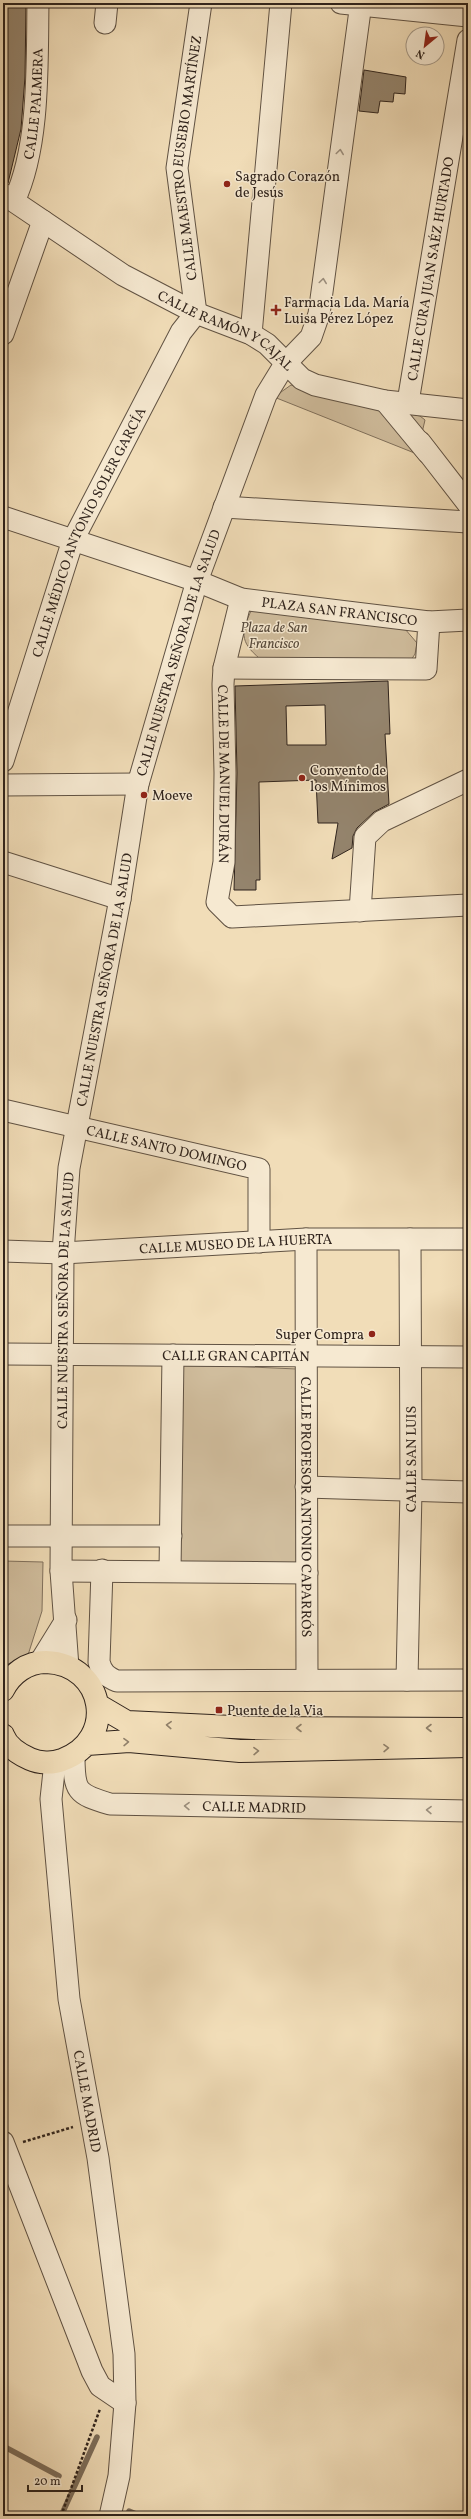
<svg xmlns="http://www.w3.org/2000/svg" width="471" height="2519" font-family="Vollkorn,serif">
<rect width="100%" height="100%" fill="#f1ddb8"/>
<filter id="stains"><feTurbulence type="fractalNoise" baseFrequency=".005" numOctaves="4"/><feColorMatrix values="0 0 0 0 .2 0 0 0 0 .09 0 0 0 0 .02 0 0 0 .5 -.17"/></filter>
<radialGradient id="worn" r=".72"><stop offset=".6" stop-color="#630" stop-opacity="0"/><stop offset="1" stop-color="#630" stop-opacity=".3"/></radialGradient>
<!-- green -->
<path fill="#d0bd9d" stroke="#80705c" d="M291 385 420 416 425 420 417 454 274 397Z
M252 609 405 629 417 643 415 654 409 663 264 662C241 644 239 635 252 609Z
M182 1364 297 1369 299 1569 180 1566Z
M3 1561 43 1562 42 1611 28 1655 8 1664 3 1662Z"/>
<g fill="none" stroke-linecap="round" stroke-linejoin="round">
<!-- stream -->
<path stroke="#7c6d5a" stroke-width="5.5" d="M3 2446 59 2476
M129 2511 141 2516
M61 2516 97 2437"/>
</g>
<!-- building -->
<path fill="#94846d" stroke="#2f231c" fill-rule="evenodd" d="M3 3H26L25 77 21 129 8 183 3 182Z
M364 70 406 77 405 94 394 93 393 102 380 101 378 113 359 111Z
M388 681 390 734H385L389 804 374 812 357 828 353 836 352 848 332 859 338 823H318L316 780 259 782 260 880H256V890H234L237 773 235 686ZM325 705 326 745H287L286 706Z"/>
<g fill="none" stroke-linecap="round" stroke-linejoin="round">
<defs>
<g id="street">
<path d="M341 3 468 16"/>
<path d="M105 23 107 3"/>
<path id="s1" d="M3 194 123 275 196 313 251 334 267 344 302 379 315 385 385 401 468 410"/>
<path id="s2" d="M14 201C40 147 37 62 38 3"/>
<path d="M3 334 43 221"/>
<path d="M251 334 281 3"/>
<path d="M385 401 428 453"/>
<path id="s3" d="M408 402 468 40"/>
<path d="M420 442 468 504"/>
<path d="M224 507 468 522"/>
<path id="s4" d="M3 517 197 581 241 599 429 622 426 669 224 668"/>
<path id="s5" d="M241 599 224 668 223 684 225 773 224 862 217 902 232 917 468 905"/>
<path d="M429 622 468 620"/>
<path id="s6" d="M3 761 73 540 181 332 196 313 177 168 201 3"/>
<path d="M3 785 138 784"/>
<path d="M3 862 120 899"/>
<path d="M360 911 365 837 382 821 468 780"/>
<path id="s7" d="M3 1110 259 1169V1242"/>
<path id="s8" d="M306 1239 307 1680"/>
<path id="s9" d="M3 1251 63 1253 306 1239H468"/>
<path id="s10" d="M3 1354 468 1357"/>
<path d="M306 1487 468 1492"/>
<path d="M3 1536H171"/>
<path d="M102 1570 99 1662C102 1673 107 1677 117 1681L468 1680"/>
<path d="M61 1571 307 1573"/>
<path d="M170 1571 173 1355"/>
<path d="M40 1662 66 1620"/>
<path id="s11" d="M68 1667 61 1571 63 1253 69 1168 120 899 138 784 197 581 266 395 285 364 311 337 319 314 361 3"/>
<path id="s12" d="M407 1680 411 1491 410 1239"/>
<path id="s13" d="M74 1756C74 1791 76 1794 110 1804L468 1811"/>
<path id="s14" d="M55 1762 51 1799 69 1999 98 2158 124 2354 125 2403 119 2476 110 2516"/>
<path d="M3 2142 92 2371 100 2386 125 2403"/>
</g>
<path id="primary" d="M3 1690C11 1674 27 1662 46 1662 105 1664 118 1740 62 1760 52 1764 39 1763 30 1759 19 1754 7 1746 3 1735
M98 1705 127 1722 253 1728 468 1729
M87 1744 129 1741 240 1751 468 1746"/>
</defs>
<!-- street casing -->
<use href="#street" stroke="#605243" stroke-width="23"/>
<!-- primary casing -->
<use href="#primary" stroke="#2f231c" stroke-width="24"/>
<!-- path -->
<path stroke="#2f231c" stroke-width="2.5" stroke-dasharray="3 2" stroke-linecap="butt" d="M23 2142 73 2127
M61 2516 100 2409"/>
<!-- street -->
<use href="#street" stroke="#f6e9d1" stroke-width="21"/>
<!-- primary -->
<use href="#primary" stroke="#f1ddb8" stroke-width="22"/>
</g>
<!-- one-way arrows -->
<defs><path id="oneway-chevron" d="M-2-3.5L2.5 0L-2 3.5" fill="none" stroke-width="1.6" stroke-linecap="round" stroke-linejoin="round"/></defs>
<g stroke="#9c9080">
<use href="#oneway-chevron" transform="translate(340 152) rotate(-82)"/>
<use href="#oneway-chevron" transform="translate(323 281) rotate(-82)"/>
<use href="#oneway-chevron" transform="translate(187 1806) rotate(-179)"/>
<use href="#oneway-chevron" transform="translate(429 1810) rotate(-179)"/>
</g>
<g stroke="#90806a">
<use href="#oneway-chevron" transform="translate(169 1725) rotate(-177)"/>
<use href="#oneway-chevron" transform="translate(299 1728) rotate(-180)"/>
<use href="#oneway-chevron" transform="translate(429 1728) rotate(-180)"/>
<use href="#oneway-chevron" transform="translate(126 1742) rotate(-1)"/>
<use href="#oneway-chevron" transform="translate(386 1748) rotate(-1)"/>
<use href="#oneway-chevron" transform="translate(256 1751) rotate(-1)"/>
</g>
<!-- markers -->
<g fill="#8f2418" stroke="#f6e9d1" stroke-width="1.5">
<circle cx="227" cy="184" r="4"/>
<path d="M274 304h4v4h4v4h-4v4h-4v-4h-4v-4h4z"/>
<circle cx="302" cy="778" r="4"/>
<circle cx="144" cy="795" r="4"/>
<circle cx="372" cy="1334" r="4"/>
<rect x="215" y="1706" width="8" height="8" rx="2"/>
</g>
<g text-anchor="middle" stroke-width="3" stroke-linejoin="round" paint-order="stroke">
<!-- street labels -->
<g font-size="14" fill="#2f231c" stroke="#f6e9d1">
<text dy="5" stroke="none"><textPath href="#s2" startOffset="100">CALLE PALMERA</textPath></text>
<text dy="5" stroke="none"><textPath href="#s6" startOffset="647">CALLE MAESTRO EUSEBIO MARTÍNEZ</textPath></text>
<text dy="5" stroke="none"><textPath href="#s3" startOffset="135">CALLE CURA JUAN SAÉZ HURTADO</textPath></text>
<text dy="5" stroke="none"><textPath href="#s1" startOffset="262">CALLE RAMÓN Y CAJAL</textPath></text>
<text dy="5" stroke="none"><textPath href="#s6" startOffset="245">CALLE MÉDICO ANTONIO SOLER GARCÍA</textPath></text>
<text dy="5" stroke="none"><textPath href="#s4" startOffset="351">PLAZA SAN FRANCISCO</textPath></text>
<text dy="5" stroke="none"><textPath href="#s11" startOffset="1027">CALLE NUESTRA SEÑORA DE LA SALUD</textPath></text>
<text dy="5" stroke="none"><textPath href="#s5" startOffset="177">CALLE DE MANUEL DURÁN</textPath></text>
<text dy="5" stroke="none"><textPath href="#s11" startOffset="691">CALLE NUESTRA SEÑORA DE LA SALUD</textPath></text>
<text dy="5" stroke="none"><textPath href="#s7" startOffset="168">CALLE SANTO DOMINGO</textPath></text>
<text dy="5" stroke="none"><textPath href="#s9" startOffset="233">CALLE MUSEO DE LA HUERTA</textPath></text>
<text dy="5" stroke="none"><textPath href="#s11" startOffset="367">CALLE NUESTRA SEÑORA DE LA SALUD</textPath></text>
<text dy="5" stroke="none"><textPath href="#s10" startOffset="233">CALLE GRAN CAPITÁN</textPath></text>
<text dy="5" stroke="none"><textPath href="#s12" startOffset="221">CALLE SAN LUIS</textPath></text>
<text dy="5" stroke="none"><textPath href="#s8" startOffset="268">CALLE PROFESOR ANTONIO CAPARRÓS</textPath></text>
<text dy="5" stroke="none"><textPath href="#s13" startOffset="213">CALLE MADRID</textPath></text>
<text dy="5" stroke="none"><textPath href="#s14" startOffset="342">CALLE MADRID</textPath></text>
</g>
<!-- poi labels -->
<g font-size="14" fill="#2f231c" stroke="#f6e9d1" text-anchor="start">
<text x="235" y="181">Sagrado Corazón<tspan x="235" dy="16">de Jesús</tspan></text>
<text x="284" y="307">Farmacia Lda. María<tspan x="284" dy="16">Luisa Pérez López</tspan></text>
<text x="310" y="775">Convento de<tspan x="310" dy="16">los Mínimos</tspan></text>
<text x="152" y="800">Moeve</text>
<text x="364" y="1339" text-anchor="end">Super Compra</text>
<text x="227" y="1715">Puente de la Via</text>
</g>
<!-- park labels -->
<g font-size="14" font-style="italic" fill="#574a3c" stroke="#f6e9d1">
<text x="274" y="632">Plaza de San<tspan x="274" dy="16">Francisco</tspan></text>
</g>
</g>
<!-- margin -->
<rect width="471" height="2519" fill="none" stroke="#f1ddb8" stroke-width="16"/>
<rect x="4" y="4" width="463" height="2511" fill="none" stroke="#2f231c" stroke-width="2"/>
<rect x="8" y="8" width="455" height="2503" fill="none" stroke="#2f231c"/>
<!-- north arrow -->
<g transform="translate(425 46) rotate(209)"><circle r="19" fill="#f6e9d1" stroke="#a69a89"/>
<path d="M0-3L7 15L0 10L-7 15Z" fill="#8f2418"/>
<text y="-6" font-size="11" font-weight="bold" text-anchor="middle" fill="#2f231c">N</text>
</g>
<!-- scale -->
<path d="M28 2485v6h54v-6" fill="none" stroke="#2f231c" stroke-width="2"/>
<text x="34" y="2485" font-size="12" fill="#2f231c" stroke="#f6e9d1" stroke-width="3" paint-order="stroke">20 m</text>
<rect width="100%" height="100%" filter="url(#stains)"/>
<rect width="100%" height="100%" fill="url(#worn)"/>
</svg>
